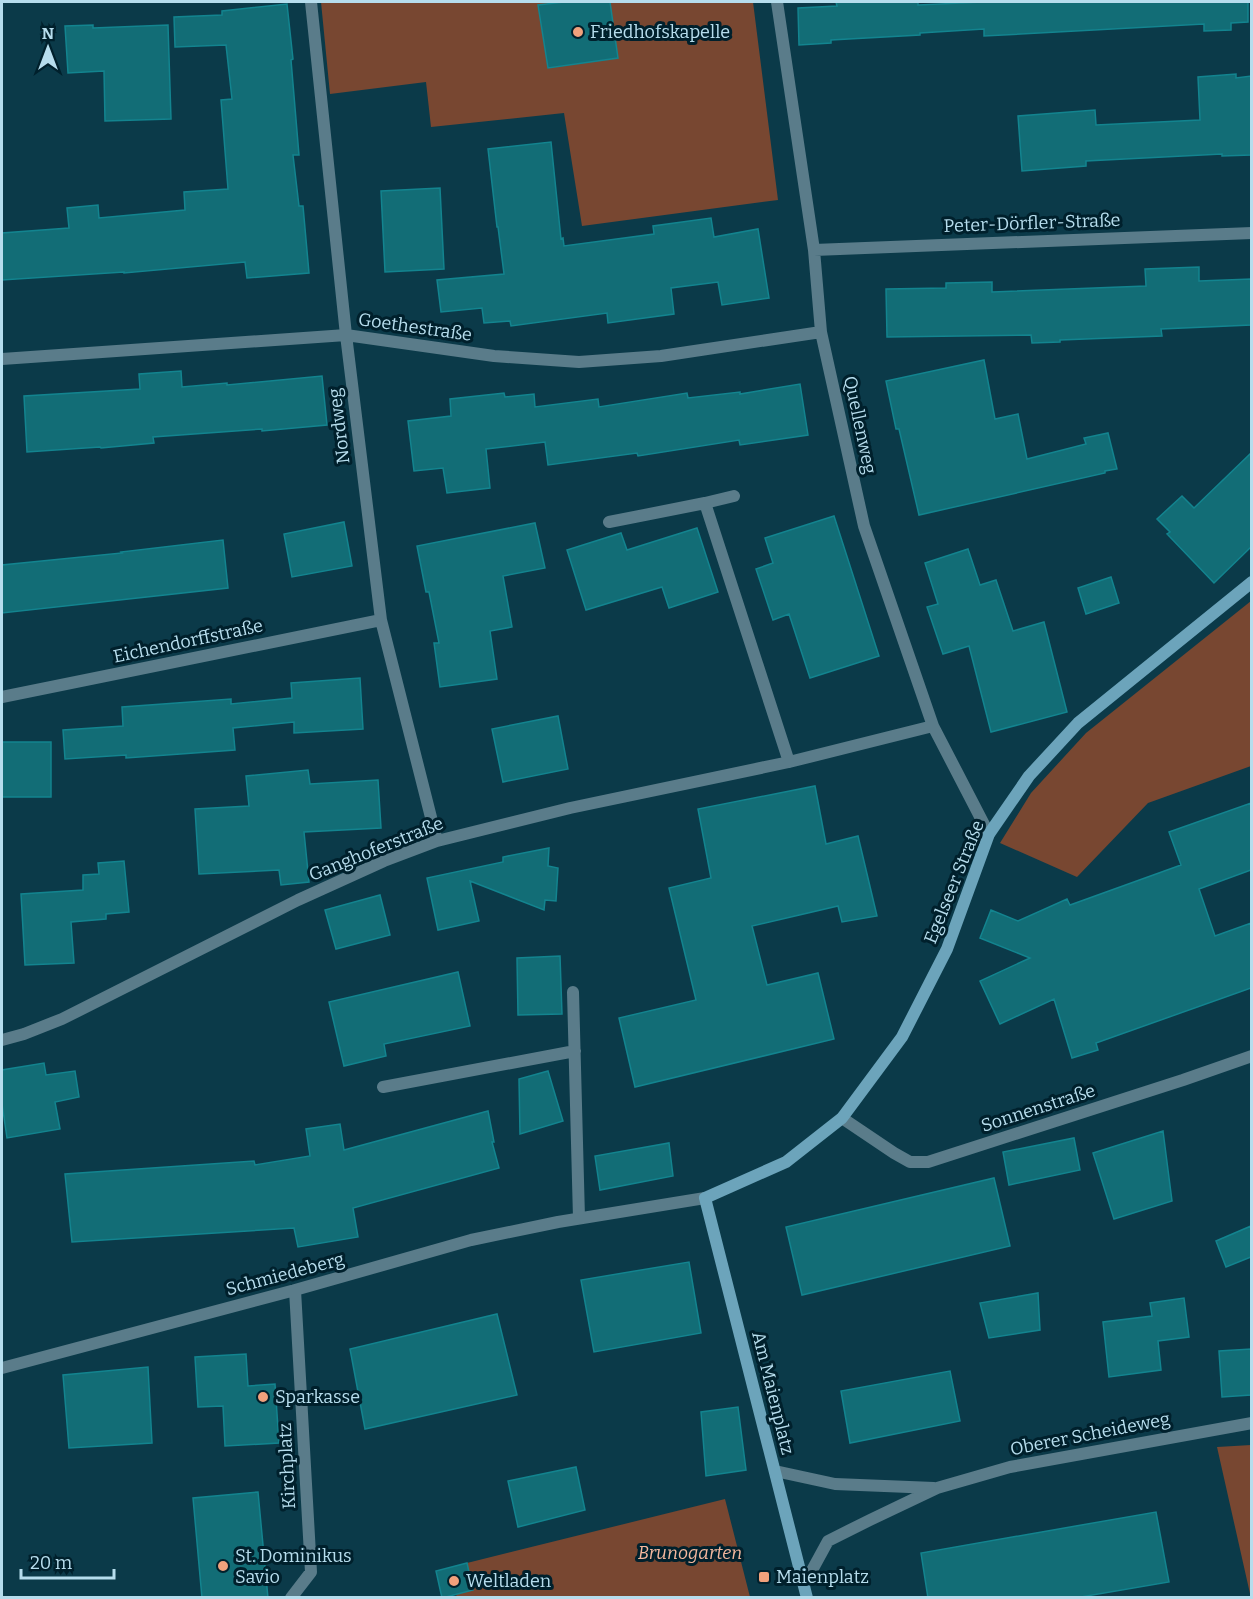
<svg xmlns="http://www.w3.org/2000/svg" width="1253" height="1599" font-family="Bitter,serif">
<rect width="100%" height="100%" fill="#0b3a49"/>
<!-- green -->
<path fill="#784731" d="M321 2H753L778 200 582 226 564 113 431 127 426 82 330 94Z
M1251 601V766L1148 803 1077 877 1000 843 1031 793 1086 733Z
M1251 1445 1252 1597 1251 1598 1217 1447Z
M725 1499 750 1597 457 1598 456 1594 467 1563Z"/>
<!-- building -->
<path fill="#126d76" stroke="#13848f" stroke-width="1.5" d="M564 2H610L618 58 548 68 538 5Z
M836 2H918V5L983 2H1248V22L1231 23V30L1204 31V24L984 36V29L920 33V35L831 40V43L799 45 798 8 837 6Z
M287 4 293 59 291 60 299 155H293L299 206H303L309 273 247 278 245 262 124 273V272L2 280V233L69 228 67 208 98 205 99 218 185 210 184 192 228 189 221 100 232 99 226 45 175 47 174 17 222 15V11Z
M93 25V28L168 25 171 119 105 121 104 71 68 73 65 26Z
M1236 74V78L1251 76V155L1222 156V154L1086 161V166L1022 171 1018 116 1095 110 1096 125 1200 120 1198 77Z
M551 142 561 239 563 238 564 246 654 234 653 226 711 218 714 237 758 229 769 298 722 305 718 282 671 288 674 314 608 323 607 313 511 326 510 321 484 323 482 308 441 312 437 280 504 274 498 227H497L488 149Z
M440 188 444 269 385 272 381 191Z
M1199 267V281L1251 279V325L1161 329 1162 336 1060 340V342L1032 343 1031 335 887 337 886 289 946 288V283L992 282V292L1146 286 1145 269Z
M984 360 995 419 1018 414 1027 459 1086 444 1084 438 1108 433 1117 469 1105 471V473L919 515 899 429H896L886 381Z
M181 371 182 387 227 383V385L322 376 327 425 262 431V429L153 437 154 443 101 448 100 447 27 452 24 396 140 389 139 374Z
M800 384 808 435 740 445 739 440 638 456 637 453 548 465 545 442 486 449 490 488 447 493 443 468 414 471 408 421 451 416 450 399 504 393 505 397 534 394 535 407 598 399 599 407 687 393 688 398 740 392V394Z
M1251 453V547L1214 583 1167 534 1170 532 1157 519 1182 496 1194 508Z
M834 516 879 656 810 678 789 614 773 620 756 569 773 563 765 538Z
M344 522 352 566 292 577 284 534Z
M535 523 545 568 503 576 512 627 490 631 497 679 440 687 434 643H439L429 592H426L417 546Z
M697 528 718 592 669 608 662 587 586 610 567 550 621 533 627 550Z
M223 540 228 588 2 613V565L122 553 121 552Z
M968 549 980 585 996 580 1013 631 1044 622 1067 712 991 732 969 646 943 654 927 607 938 604 925 563Z
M1111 577 1119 603 1086 614 1078 588Z
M360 678 363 729 294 733V722L233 728 235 750 126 758V755L65 759 63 730 123 726 122 707 231 699V704L292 698 291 683Z
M558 716 568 769 503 782 492 729Z
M2 742H51V797H2Z
M308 770 310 784 378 780 381 828 304 832 309 882 281 885 279 870 199 874 195 809 249 806 246 776Z
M815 786 826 844 858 836 877 916 842 922 838 906 752 926 767 985 818 973 834 1039 635 1087 619 1018 696 1000 669 888 711 878 698 809Z
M1251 803V870L1199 889 1215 936 1251 923V988L1096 1043 1098 1050 1072 1058 1054 999 1000 1024 980 981 1030 958 980 938 991 910 1018 921 1067 899 1070 905 1181 865 1169 832Z
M549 848 548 866 558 868 556 901 545 900 544 910 470 881 479 921 438 930 427 878 503 862V857Z
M124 861 129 912 106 914V919L71 922 74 963 25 965 21 894 83 890V875L99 874 98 863Z
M380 895 390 935 336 949 325 910Z
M560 956 562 1014 518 1015 517 958Z
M458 972 470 1026 384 1044 386 1056 344 1066 329 1002Z
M44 1063 46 1075 75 1071 79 1097 55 1102 60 1129 7 1138 2 1104V1070Z
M548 1071 563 1121 520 1134 519 1079Z
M488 1111 494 1142H492L499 1168 353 1208 358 1237 298 1247 294 1228 72 1242 65 1174 254 1161 255 1165 310 1156 306 1129 340 1124 344 1150Z
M1163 1131 1172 1201 1114 1219 1093 1153Z
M1074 1138 1080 1170 1009 1185 1003 1152Z
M669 1143 673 1176 600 1190 595 1156Z
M994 1178 1010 1246 802 1295 786 1227Z
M1251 1226V1257L1226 1267 1216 1241Z
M689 1262 701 1333 594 1352 581 1280Z
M1038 1293 1040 1330 989 1338 980 1303Z
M1184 1298 1189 1337 1158 1341 1161 1370 1109 1377 1103 1322 1152 1316 1150 1303Z
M497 1314 517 1395 365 1429 350 1349Z
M1251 1349V1395L1222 1397 1219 1351Z
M246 1354 248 1386 275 1384 279 1443 225 1446 223 1406 198 1407 195 1357Z
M148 1367 152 1443 69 1448 63 1375Z
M950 1371 960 1421 850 1443 841 1391Z
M738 1407 746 1470 706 1476 701 1412Z
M576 1467 585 1510 518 1527 508 1481Z
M258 1492 268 1598H202L193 1498Z
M1156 1512 1169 1582 1075 1598H928L921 1553Z
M467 1563 473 1590 442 1598 436 1571Z"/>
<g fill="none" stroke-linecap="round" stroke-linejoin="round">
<!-- street -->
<path stroke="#5a7c8a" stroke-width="12" d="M311 2 346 335 381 620 437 841
M777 2 814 250 821 332 864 526 933 726 989 834
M814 250 1252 233
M2 359 346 335 494 356 579 362 661 356 821 332
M705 503 734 496
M609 522 705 503 789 762
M2 697 381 620
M573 992 579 1218
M2 1040 24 1034 62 1019 298 900 384 861 437 841 570 808 789 762 933 726
M383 1087 575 1051
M842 1118 894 1153 910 1162H928L1183 1080 1252 1056
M2 1368 295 1290 471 1240 558 1222 705 1198
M775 1471 835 1484 934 1488
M804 1585 828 1541 870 1520 937 1488 1010 1467 1252 1423
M291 1598 311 1572 295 1290"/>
<!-- secondary -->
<path stroke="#6ca4bb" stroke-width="12" d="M807 1598 705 1198 786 1162 842 1118 902 1037 947 949 989 834 1029 776 1078 723 1252 582"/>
</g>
<!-- markers -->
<g fill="#f1a17c" stroke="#00202c" stroke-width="2">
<circle cx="578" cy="32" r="6"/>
<circle cx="263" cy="1397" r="6"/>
<circle cx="223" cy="1566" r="6"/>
<rect x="758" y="1571" width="12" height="12" rx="3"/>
<circle cx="454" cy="1581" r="6"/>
</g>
<g text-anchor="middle" stroke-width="6" stroke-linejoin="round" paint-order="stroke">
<!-- poi labels -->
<g font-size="18" fill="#b6dded" stroke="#00202c" text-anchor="start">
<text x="590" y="38">Friedhofskapelle</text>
<text x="275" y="1403">Sparkasse</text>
<text x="235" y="1562">St. Dominikus<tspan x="235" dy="21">Savio</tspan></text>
<text x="776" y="1583">Maienplatz</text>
<text x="466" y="1587">Weltladen</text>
</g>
<!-- street labels -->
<g font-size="18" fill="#b6dded" stroke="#00202c">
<text transform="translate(1032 223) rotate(-2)" y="6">Peter-Dörfler-Straße</text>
<text transform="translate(415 327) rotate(8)" y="6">Goethestraße</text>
<text transform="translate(860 425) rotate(78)" y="6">Quellenweg</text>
<text transform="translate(339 426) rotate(-97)" y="6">Nordweg</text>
<text transform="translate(188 641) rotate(-12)" y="6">Eichendorffstraße</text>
<text transform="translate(376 849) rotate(-22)" y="6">Ganghoferstraße</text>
<text transform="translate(954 882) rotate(-68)" y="6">Egelseer Straße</text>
<text transform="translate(1038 1108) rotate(-18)" y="6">Sonnenstraße</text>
<text transform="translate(285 1274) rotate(-15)" y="6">Schmiedeberg</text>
<text transform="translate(773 1393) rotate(76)" y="6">Am Maienplatz</text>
<text transform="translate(1090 1434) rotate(-11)" y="6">Oberer Scheideweg</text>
<text transform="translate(287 1466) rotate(-93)" y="6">Kirchplatz</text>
</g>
<!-- park labels -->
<g font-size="18" font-style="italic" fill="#f3b89e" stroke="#00202c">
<text x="690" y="1559">Brunogarten</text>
</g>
</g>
<!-- border -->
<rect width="1253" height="1599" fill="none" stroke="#b6dded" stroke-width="6"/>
<!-- north arrow -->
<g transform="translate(48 48)" stroke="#00202c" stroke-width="4.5" paint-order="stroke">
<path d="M0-4.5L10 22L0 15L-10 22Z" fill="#b6dded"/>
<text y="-9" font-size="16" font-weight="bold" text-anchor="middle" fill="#b6dded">N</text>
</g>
<!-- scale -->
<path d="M21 1569v9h93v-9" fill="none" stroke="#b6dded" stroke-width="3"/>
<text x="30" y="1569" font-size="18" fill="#b6dded" stroke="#00202c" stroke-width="4.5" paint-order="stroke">20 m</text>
</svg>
